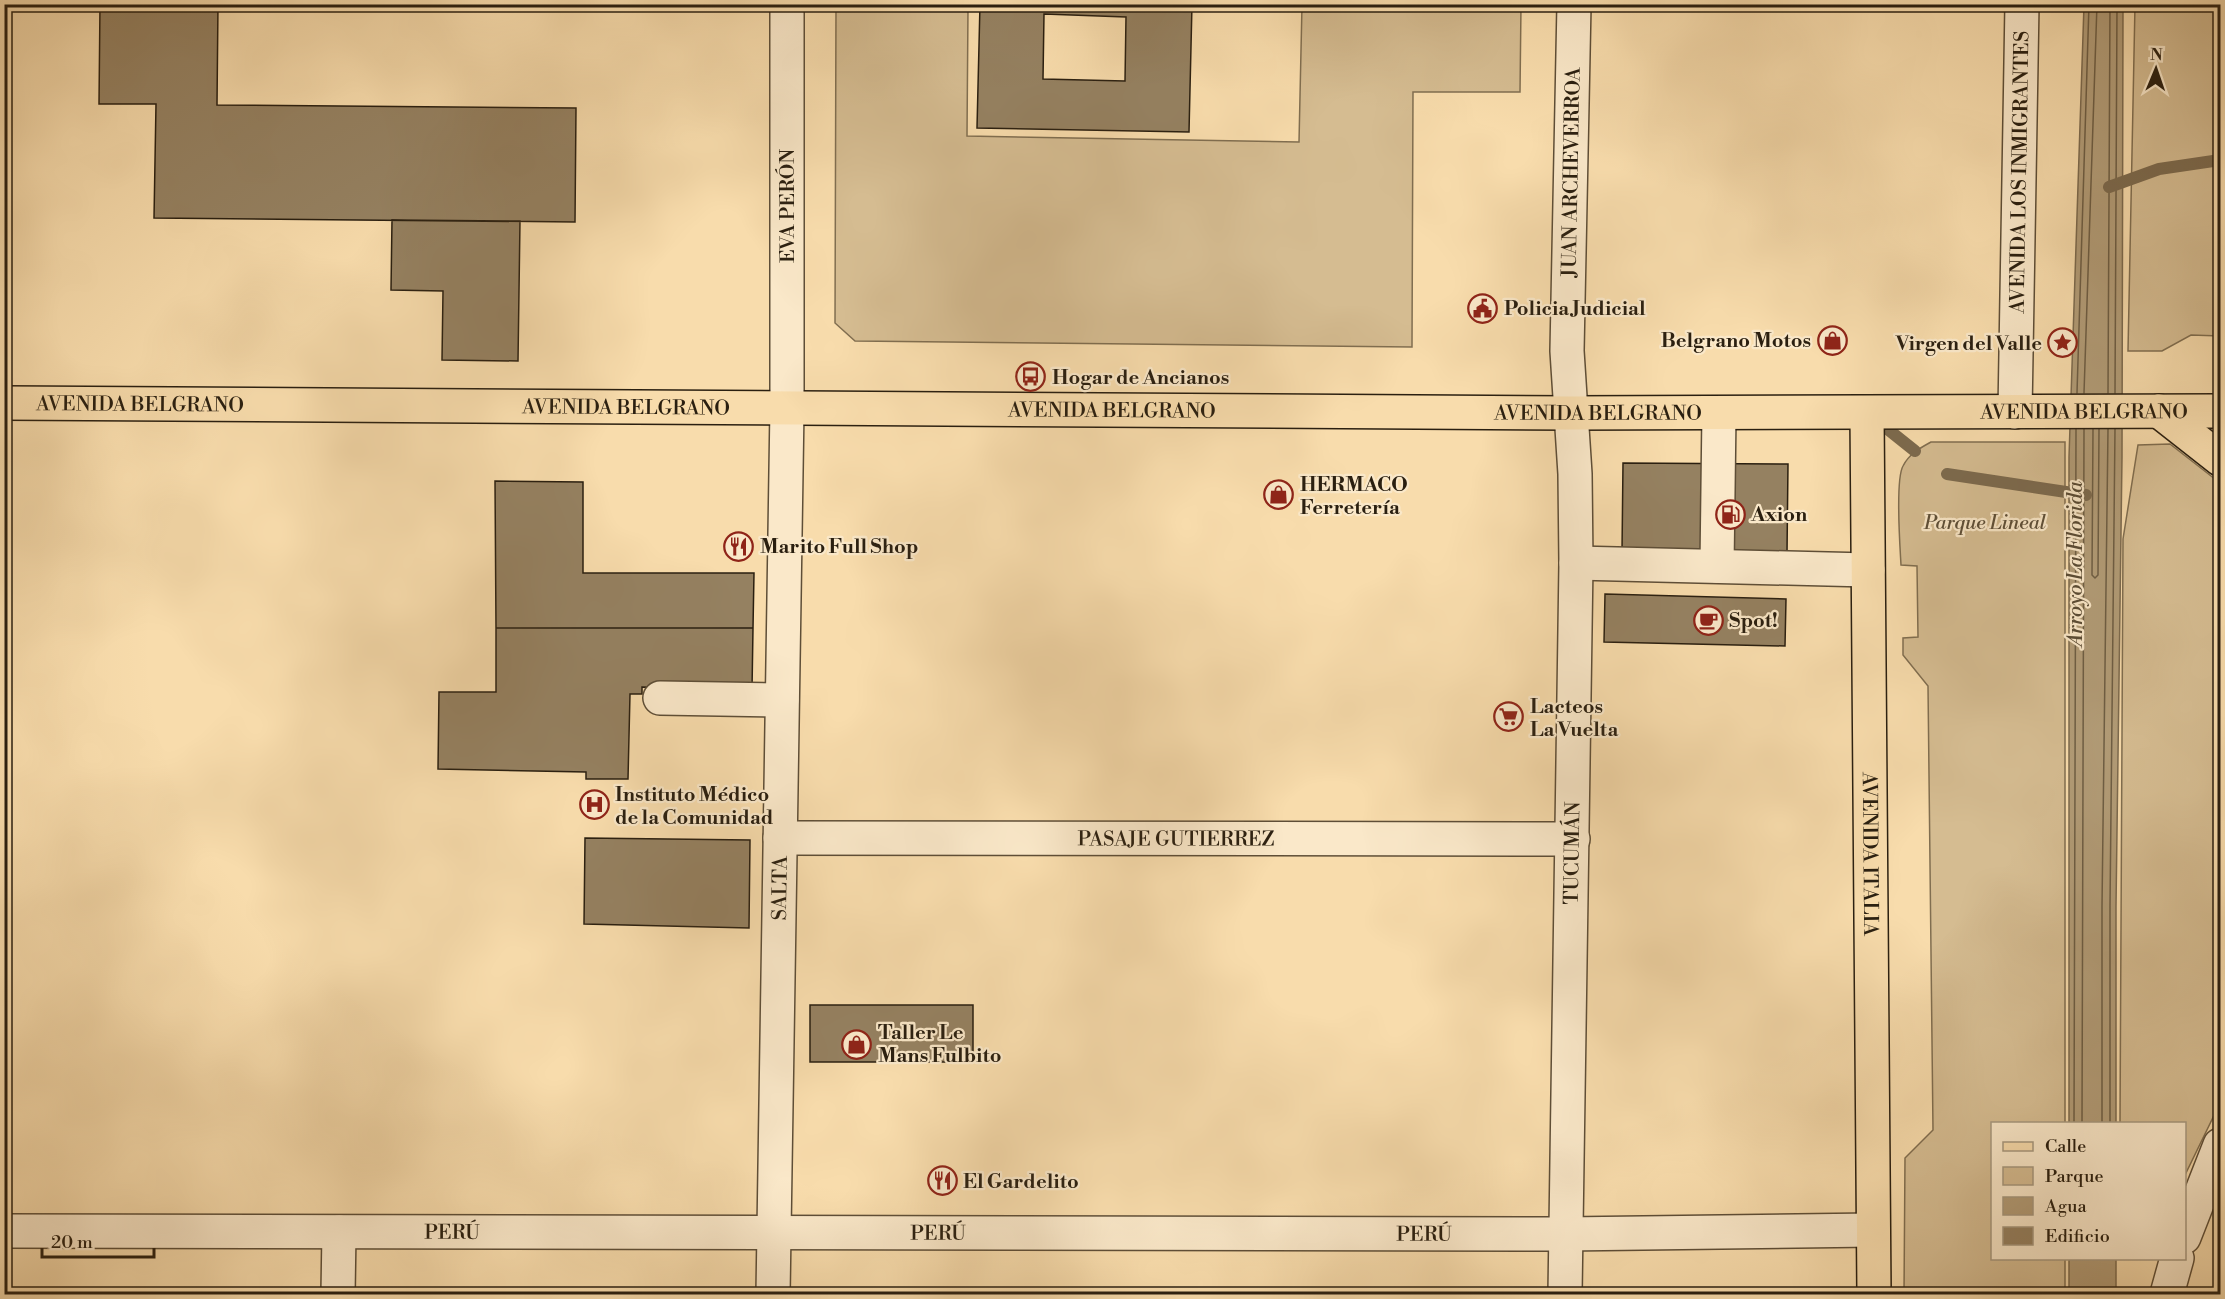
<svg xmlns="http://www.w3.org/2000/svg" width="2225" height="1299" font-family="'Libre Bodoni',serif">
<rect width="100%" height="100%" fill="#f8dcac"/>
<filter id="stains"><feTurbulence type="fractalNoise" baseFrequency=".00333" numOctaves="4"/><feColorMatrix values="0 0 0 0 .2 0 0 0 0 .09 0 0 0 0 .02 0 0 0 .5 -.17"/></filter>
<radialGradient id="worn" r=".72"><stop offset=".6" stop-color="#630" stop-opacity="0"/><stop offset="1" stop-color="#630" stop-opacity=".3"/></radialGradient>
<!-- green -->
<path fill="#d5bc91" stroke="#806e50" stroke-width="1.5" d="M1302 5H1521L1520 92H1413L1412 347 855 341 835 323 836 6 968 8 967 136 1299 142Z
M2135 5H2220V336L2191 335 2162 351H2128Z
M1931 442H2065V1123L1992 1124V1258L2065 1259V1294H1904L1905 1158 1933 1130 1928 686 1903 655V638L1918 637 1917 566 1901 565C1900 546 1895 480 1903 466 1909 454 1920 448 1931 442Z
M2170 444 2220 483V1103L2185 1175 2184 1124 2120 1123 2123 539 2138 445Z"/>
<!-- water -->
<path fill="#b29c77" stroke="#7c6a4e" stroke-width="1.5" d="M2123 4 2122 457 2116 906V1123L2069 1124V457L2084 5Z
M2069 1259H2116V1294H2069Z"/>
<g fill="none" stroke-linecap="round" stroke-linejoin="round">
<!-- shore -->
<path stroke="#6e5e44" stroke-width="1.5" d="M2077 393 2089 4
M2084 393 2097 4
M2108 393 2110 4
M2115 393 2117 4
M2093 429 2092 575 2095 578 2098 575 2099 429
M2074 1124 2076 429
M2082 1124 2084 429
M2102 1124V906L2108 429
M2110 1124V906L2115 429"/>
<!-- stream -->
<path stroke="#7c6a4e" stroke-width="12" d="M2109 187 2159 169 2220 160
M1875 419 1915 451
M1947 474 2086 495"/>
</g>
<!-- building -->
<path fill="#958161" stroke="#2a1f10" stroke-width="1.5" fill-rule="evenodd" d="M100 4H218L217 105 576 108 575 222 154 218 156 104H99Z
M980 4H1192L1189 132 977 128ZM1044 14 1126 17 1125 81 1043 79Z
M392 220 520 221 518 361 442 360 443 291 391 290Z
M1623 463 1788 464 1787 553 1622 552Z
M495 481 583 482V573H754L753 628H496Z
M1605 594 1786 599 1785 646 1604 642Z
M496 628H753L752 690 642 687V694H630L628 779H586V772L438 769 439 692H496Z
M585 838 750 840 749 928 584 924Z
M810 1005H973V1062H810Z"/>
<g fill="none" stroke-linecap="round" stroke-linejoin="round">
<defs>
<g id="minor">
<path id="s1" d="M2015 412 2022 4"/>
<path d="M1576 563 1868 570"/>
<path d="M1717 566 1719 413"/>
<path d="M660 698 782 700"/>
<path id="s2" d="M780 838 1573 839"/>
<path id="s3" d="M4 1231 1565 1234 1873 1230"/>
<path d="M2184 1237 2220 1145"/>
<path d="M338 1294 339 1232"/>
<path id="s4" d="M773 1294 787 408V4"/>
<path id="s5" d="M1565 1294 1576 563 1575 474 1567 351 1574 4"/>
<path d="M2167 1294 2177 1258"/>
</g>
<g id="major">
<path id="s6" d="M4 403 1571 413 2220 411"/>
<path d="M2159 411 2220 459"/>
<path id="s7" d="M1867 413 1874 1294"/>
</g>
</defs>
<!-- minor casing -->
<use href="#minor" stroke="#5e4e37" stroke-width="36"/>
<!-- major casing -->
<use href="#major" stroke="#2a1f10" stroke-width="36"/>
<!-- minor -->
<use href="#minor" stroke="#fae8c9" stroke-width="33"/>
<!-- major -->
<use href="#major" stroke="#f8dcac" stroke-width="33"/>
</g>
<!-- icons -->
<defs>
<symbol id="civic-ring" viewBox="-11 -11 22 22"><circle r="9.5" fill="#fae8c9" stroke="#8f2418" stroke-width="1.5"/><path d="M-.6-6.5H3V-4.5H.6V-3L4-1V1h2V6H-6V1h2V-1L-.6-3ZM-1.2 2.5V6h2.4V2.5Z" fill="#8f2418"/></symbol>
<symbol id="shop-ring" viewBox="-11 -11 22 22"><circle r="9.5" fill="#fae8c9" stroke="#8f2418" stroke-width="1.5"/><path d="M-5-2.5h2.3a2.7 3.5 0 0 1 5.4 0H5L5.5 6h-11ZM-1.5-2.5h3a1.5 2.3 0 0 0-3 0Z" fill="#8f2418"/></symbol>
<symbol id="sight-ring" viewBox="-11 -11 22 22"><circle r="9.5" fill="#fae8c9" stroke="#8f2418" stroke-width="1.5"/><path d="M0-6L1.8-2.2L6-1.7L2.9 1.2L3.7 5.4L0 3.3L-3.7 5.4L-2.9 1.2L-6-1.7L-1.8-2.2Z" fill="#8f2418"/></symbol>
<symbol id="bus-ring" viewBox="-11 -11 22 22"><circle r="9.5" fill="#fae8c9" stroke="#8f2418" stroke-width="1.5"/><path d="M-5-6H5V4H4V6H2V4H-2V6H-4V4H-5ZM-3.5-4V0h7V-4ZM-3.5 1.2v1.5H-2V1.2ZM2 1.2v1.5H3.5V1.2Z" fill="#8f2418"/></symbol>
<symbol id="fuel-ring" viewBox="-11 -11 22 22"><circle r="9.5" fill="#fae8c9" stroke="#8f2418" stroke-width="1.5"/><path d="M-5.5-6h7V0h2V4h1.3V-2.5L3-4.5l.8-.8L6-3V5H2.5V1h-1V6h-7ZM-4.2-4.7v3.2H.2V-4.7Z" fill="#8f2418"/></symbol>
<symbol id="restaurant-ring" viewBox="-11 -11 22 22"><circle r="9.5" fill="#fae8c9" stroke="#8f2418" stroke-width="1.5"/><path d="M-5-6h1v4h1v-4h1v4h1v-4h1v5L-1.5 .5V6h-2V.5L-5-1ZM5-6V6H3V1.5H1.5Q1.5-4 5-6Z" fill="#8f2418"/></symbol>
<symbol id="cafe-ring" viewBox="-11 -11 22 22"><circle r="9.5" fill="#fae8c9" stroke="#8f2418" stroke-width="1.5"/><path d="M-5.5-4.5H6V0H3Q3 3.5 0 3.5H-2.5Q-5.5 3.5-5.5 0ZM3-3.2v2h1.7v-2ZM-6 4.5H4V6H-6Z" fill="#8f2418"/></symbol>
<symbol id="supermarket-ring" viewBox="-11 -11 22 22"><circle r="9.5" fill="#fae8c9" stroke="#8f2418" stroke-width="1.5"/><path d="M-6-5.5h2.5l.6 2H6L4.5 2H-2.5L-4.4-4H-6ZM-1.5 3.2a1.3 1.3 0 1 0 .1 0ZM3 3.2a1.3 1.3 0 1 0 .1 0Z" fill="#8f2418"/></symbol>
<symbol id="hospital-ring" viewBox="-11 -11 22 22"><circle r="9.5" fill="#fae8c9" stroke="#8f2418" stroke-width="1.5"/><path d="M-5-5h3v3.5h4V-5h3V5h-3V1.5h-4V5h-3Z" fill="#8f2418"/></symbol>
</defs>
<g fill-rule="evenodd">
<use href="#civic-ring" x="1466" y="292" width="33" height="33"/>
<use href="#shop-ring" x="1816" y="324" width="33" height="33"/>
<use href="#sight-ring" x="2046" y="326" width="33" height="33"/>
<use href="#bus-ring" x="1014" y="360" width="33" height="33"/>
<use href="#shop-ring" x="1262" y="478" width="33" height="33"/>
<use href="#fuel-ring" x="1714" y="498" width="33" height="33"/>
<use href="#restaurant-ring" x="722" y="530" width="33" height="33"/>
<use href="#cafe-ring" x="1692" y="604" width="33" height="33"/>
<use href="#supermarket-ring" x="1492" y="700" width="33" height="33"/>
<use href="#hospital-ring" x="578" y="788" width="33" height="33"/>
<use href="#shop-ring" x="840" y="1028" width="33" height="33"/>
<use href="#restaurant-ring" x="926" y="1164" width="33" height="33"/>
</g>
<g text-anchor="middle" stroke-width="4.5" stroke-linejoin="round" paint-order="stroke">
<!-- street labels -->
<g font-size="20" fill="#2a1f10" stroke="#fae8c9">
<text dy="7" stroke="none"><textPath href="#s1" startOffset="240">AVENIDA LOS INMIGRANTES</textPath></text>
<text dy="7" stroke="none"><textPath href="#s5" startOffset="1122">JUAN ARCHEVERROA</textPath></text>
<text transform="translate(787 206) rotate(-90)" y="7">EVA PERÓN</text>
<text dy="7" stroke="none"><textPath href="#s6" startOffset="136">AVENIDA BELGRANO</textPath></text>
<text dy="7" stroke="none"><textPath href="#s6" startOffset="622">AVENIDA BELGRANO</textPath></text>
<text dy="7" stroke="none"><textPath href="#s6" startOffset="1108">AVENIDA BELGRANO</textPath></text>
<text dy="7" stroke="none"><textPath href="#s6" startOffset="2080">AVENIDA BELGRANO</textPath></text>
<text dy="7" stroke="none"><textPath href="#s6" startOffset="1594">AVENIDA BELGRANO</textPath></text>
<text dy="7" stroke="none"><textPath href="#s2" startOffset="396">PASAJE GUTIERREZ</textPath></text>
<text dy="7" stroke="none"><textPath href="#s5" startOffset="441">TUCUMÁN</textPath></text>
<text dy="7" stroke="none"><textPath href="#s7" startOffset="441">AVENIDA ITALIA</textPath></text>
<text dy="7" stroke="none"><textPath href="#s4" startOffset="406">SALTA</textPath></text>
<text dy="7" stroke="none"><textPath href="#s3" startOffset="448">PERÚ</textPath></text>
<text dy="7" stroke="none"><textPath href="#s3" startOffset="934">PERÚ</textPath></text>
<text dy="7" stroke="none"><textPath href="#s3" startOffset="1420">PERÚ</textPath></text>
</g>
<!-- poi labels -->
<g font-size="20" font-weight="bold" fill="#2a1f10" stroke="#fae8c9" text-anchor="start">
<text x="1504" y="315">Policia Judicial</text>
<text x="1811" y="347" text-anchor="end">Belgrano Motos</text>
<text x="2042" y="350" text-anchor="end">Virgen del Valle</text>
<text x="1052" y="384">Hogar de Ancianos</text>
<text x="1300" y="491">HERMACO<tspan x="1300" dy="23">Ferretería</tspan></text>
<text x="1751" y="521">Axion</text>
<text x="760" y="553">Marito Full Shop</text>
<text x="1729" y="627">Spot!</text>
<text x="1530" y="713">Lacteos<tspan x="1530" dy="23">La Vuelta</tspan></text>
<text x="615" y="801">Instituto Médico<tspan x="615" dy="23">de la Comunidad</tspan></text>
<text x="878" y="1039">Taller Le<tspan x="878" dy="23">Mans Fulbito</tspan></text>
<text x="963" y="1188">El Gardelito</text>
</g>
<!-- park labels -->
<g font-size="20" font-style="italic" fill="#5d4e37" stroke="#fae8c9">
<text x="1985" y="529">Parque Lineal</text>
</g>
<!-- water labels -->
<g font-size="21" font-style="italic" fill="#5a4b34" stroke="#fae8c9">
<text transform="translate(2075 564) rotate(-90)" y="7">Arroyo La Florida</text>
</g>
</g>
<!-- margin -->
<rect width="2225" height="1299" fill="none" stroke="#f8dcac" stroke-width="24"/>
<rect x="6" y="6" width="2213" height="1287" fill="none" stroke="#2a1f10" stroke-width="3"/>
<rect x="12" y="12" width="2201" height="1275" fill="none" stroke="#2a1f10" stroke-width="1.5"/>
<!-- legend -->
<rect x="1991" y="1122" width="195" height="138" fill="#fae8c9" stroke="#a7987f" stroke-width="1.5"/>
<rect x="2003" y="1142" width="30" height="9" fill="#f8dcac" stroke="#a7987f" stroke-width="1.5"/>
<text x="2045" y="1152" font-size="18" fill="#2a1f10">Calle</text>
<rect x="2003" y="1167" width="30" height="18" fill="#d5bc91" stroke="#a7987f" stroke-width="1.5"/>
<text x="2045" y="1182" font-size="18" fill="#2a1f10">Parque</text>
<rect x="2003" y="1197" width="30" height="18" fill="#b29c77" stroke="#a7987f" stroke-width="1.5"/>
<text x="2045" y="1212" font-size="18" fill="#2a1f10">Agua</text>
<rect x="2003" y="1227" width="30" height="18" fill="#958161" stroke="#a7987f" stroke-width="1.5"/>
<text x="2045" y="1242" font-size="18" fill="#2a1f10">Edificio</text>
<!-- north arrow -->
<g transform="translate(2156 69) rotate(2)" stroke="#fae8c9" stroke-width="4.5" paint-order="stroke">
<path d="M0-4.5L10 22L0 15L-10 22Z" fill="#2a1f10"/>
<text y="-9" font-size="16" font-weight="bold" text-anchor="middle" fill="#2a1f10">N</text>
</g>
<!-- scale -->
<path d="M42 1248v9h112v-9" fill="none" stroke="#2a1f10" stroke-width="3"/>
<text x="51" y="1248" font-size="18" fill="#2a1f10" stroke="#fae8c9" stroke-width="4.5" paint-order="stroke">20 m</text>
<rect width="100%" height="100%" filter="url(#stains)"/>
<rect width="100%" height="100%" fill="url(#worn)"/>
</svg>
